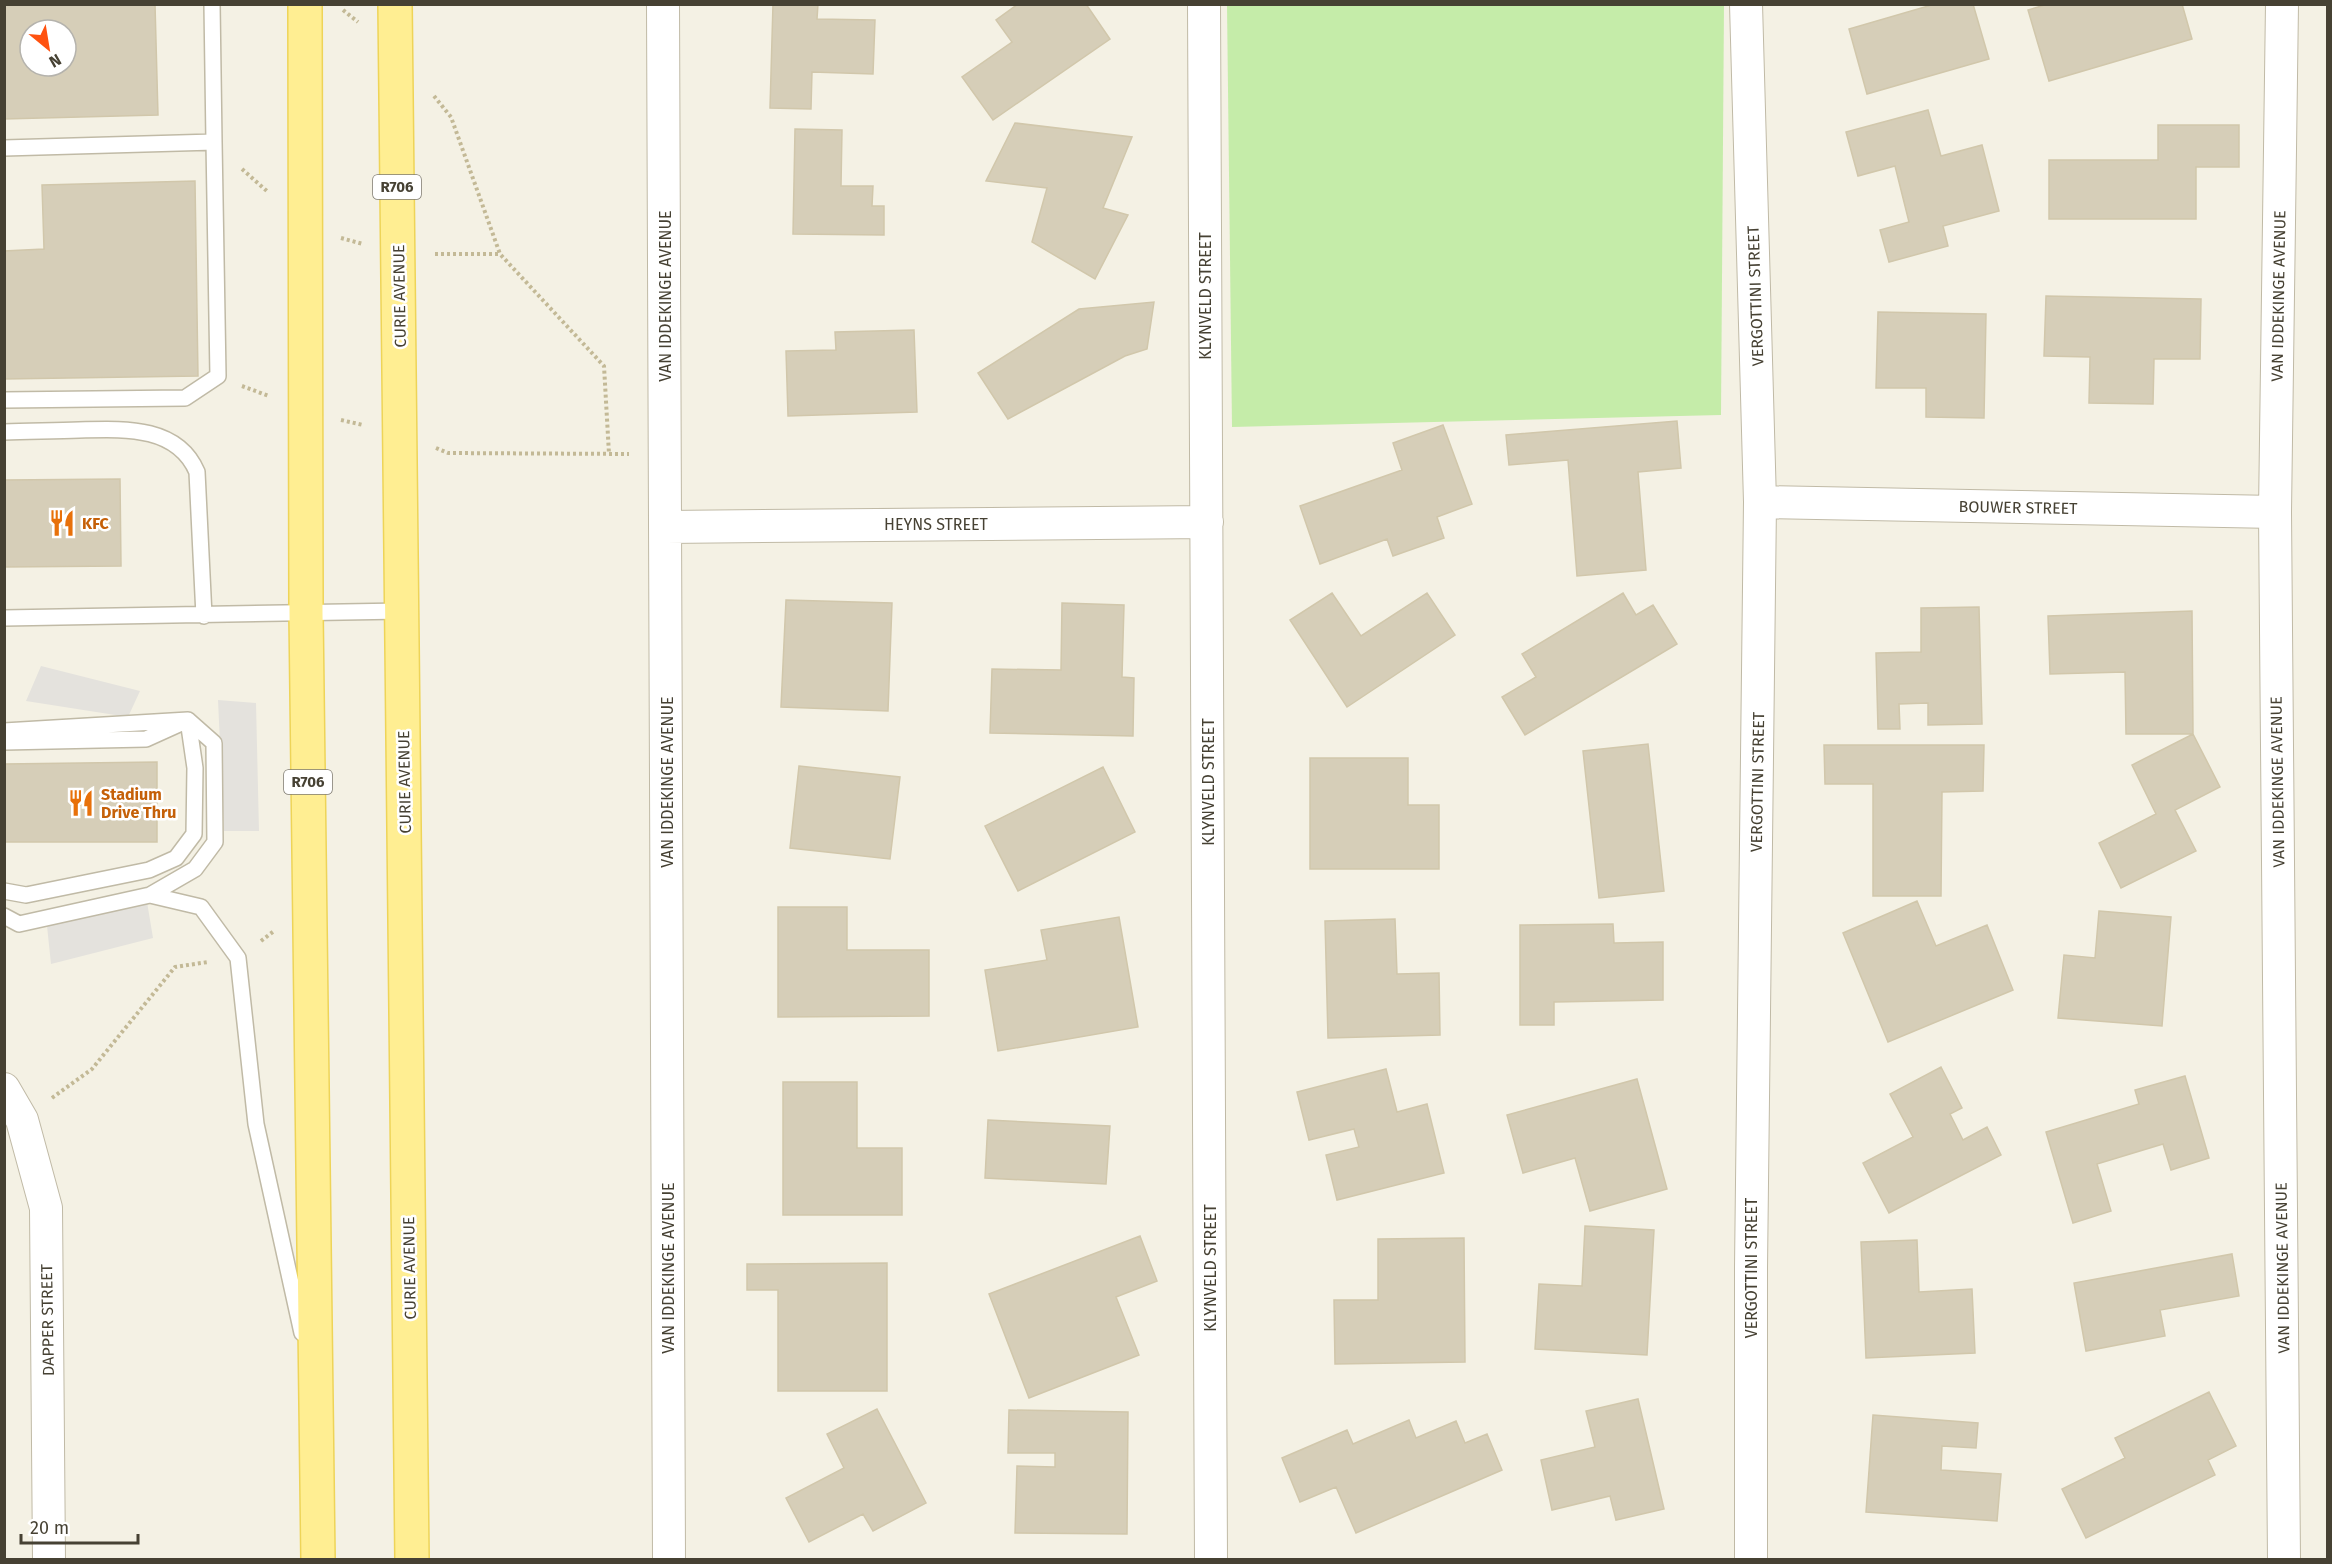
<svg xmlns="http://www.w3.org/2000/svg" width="2332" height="1564" font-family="'Fira Sans',sans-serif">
<rect width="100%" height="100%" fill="#f4f1e4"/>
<!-- green -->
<path fill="#c5eca9" d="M1227 5H1724L1721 415 1232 427Z"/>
<!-- parking -->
<path fill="#e4e2dd" d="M41 666 140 691 128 717 26 701Z
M218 700 256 703 259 831H224Z
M147 902 153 938 51 964 47 926Z"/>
<!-- building -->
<path fill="#d6ceb8" stroke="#d1c7ab" stroke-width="1.5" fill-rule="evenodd" d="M4 4H155L158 115 4 119ZM30 30H66V66H30Z
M773 4H818L817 19 875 20 873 74 812 72 811 109 770 108Z
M1018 4H1086L1110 39 993 120 962 77 1012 42 996 20Z
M1935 4H1973L1989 59 1867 94 1849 29Z
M2048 4H2182L2192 39 2049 81 2028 10Z
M1928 110 1941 156 1982 145 1999 211 1943 226 1948 246 1889 262 1880 230 1909 222 1895 166 1858 176 1846 132Z
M1015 123 1132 137 1103 208 1128 215 1095 279 1032 242 1047 188 986 181Z
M2158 125H2239V167H2196V219H2049V160H2158Z
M795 129 842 130 841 186H873L872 206H884V235L793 234Z
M195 181 198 376 4 379V251L44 249 42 185Z
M2046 296 2201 299 2200 359H2154L2153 404 2089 403 2090 357 2044 356Z
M1154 302 1147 349 1125 356 1008 419 978 373 1079 309Z
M1878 312 1986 314 1984 418 1926 417V388H1876Z
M914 330 917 412 788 416 786 351 836 350 835 332Z
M1677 421 1681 468 1638 472 1646 570 1577 576 1568 460 1509 465 1506 435Z
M1443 425 1472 504 1437 517 1444 538 1393 556 1387 539 1320 564 1300 506 1402 470 1393 443Z
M120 479 121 566 4 567V480Z
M1332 593 1361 636 1427 593 1455 635 1347 707 1290 620Z
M1623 593 1636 615 1653 605 1677 644 1525 735 1502 697 1536 677 1522 654Z
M786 600 892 603 888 711 781 707Z
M1062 603 1124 605 1122 677 1134 678 1133 736 990 733 992 669 1061 670Z
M1979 607 1982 724 1928 725V703L1899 704 1900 729H1878L1876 653 1921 652V608Z
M2192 611 2193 734H2126L2125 672 2050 674 2048 616Z
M2193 734 2220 787 2175 810 2196 851 2121 888 2099 843 2156 814 2132 765Z
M1648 744 1664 891 1599 898 1583 751Z
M1824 745H1984L1983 791 1942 792 1941 896H1873V784H1825Z
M1310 758H1408V805H1439V869H1310Z
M157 762V842H4V764Z
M799 766 900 777 890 859 790 848Z
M1103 767 1135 832 1018 891 985 826Z
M1917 901 1936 946 1987 925 2013 990 1888 1042 1843 933Z
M778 907H847V950H929V1016L778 1017Z
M2099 911 2171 917 2162 1026 2058 1018 2064 955 2095 958Z
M1119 917 1138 1027 998 1051 985 970 1047 960 1041 930Z
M1395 919 1397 974 1439 973 1440 1035 1328 1038 1325 921Z
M1613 924 1614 943 1663 942V1000L1554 1002V1025H1520V925Z
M1941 1067 1962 1108 1950 1114 1963 1140 1987 1127 2001 1155 1889 1213 1863 1163 1913 1137 1890 1094Z
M1386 1069 1397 1112 1427 1104 1444 1173 1337 1200 1326 1155 1359 1147 1354 1129 1309 1140 1297 1092Z
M2185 1076 2209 1158 2171 1170 2163 1144 2097 1164 2111 1211 2073 1223 2046 1132 2139 1104 2135 1090Z
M1637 1079 1667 1189 1590 1211 1575 1158 1523 1173 1507 1115Z
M783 1082H857V1148H902V1215H783Z
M988 1120 1110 1126 1106 1184 985 1178Z
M1585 1226 1654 1230 1647 1355 1535 1349 1539 1284 1582 1286Z
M1140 1236 1157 1281 1116 1297 1139 1355 1029 1398 989 1294Z
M1464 1238 1465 1362 1335 1364 1334 1300H1378V1239Z
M1917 1240 1919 1292 1972 1289 1975 1353 1866 1358 1861 1242Z
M2232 1254 2239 1296 2160 1310 2165 1336 2086 1351 2074 1283Z
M887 1263V1391H778V1290H747V1264Z
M2209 1392 2236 1446 2208 1460 2215 1475 2086 1538 2062 1489 2125 1458 2115 1438Z
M1638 1399 1664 1509 1616 1520 1610 1496 1552 1510 1541 1460 1595 1447 1586 1411Z
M877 1409 926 1503 873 1531 863 1514 809 1542 786 1498 844 1468 827 1434Z
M1009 1410 1128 1412 1127 1534 1015 1533 1017 1466 1055 1467V1453H1008Z
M1873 1415 1978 1423 1976 1448 1942 1446 1941 1470 2001 1474 1997 1521 1866 1512Z
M1409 1420 1416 1438 1456 1421 1465 1443 1487 1434 1502 1470 1356 1533 1336 1487 1300 1502 1282 1458 1347 1430 1353 1444Z"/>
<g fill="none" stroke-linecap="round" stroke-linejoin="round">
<defs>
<path id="lane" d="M4 148 214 142 212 4
M4 400 185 398 218 376 214 142
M4 432C29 431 54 431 79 430 122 429 177 425 197 472L204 616
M4 618 403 611
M4 731 188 720 214 743 215 842 195 869 150 895
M4 742 146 739 188 720 195 768 194 834 176 858 149 870 26 895 4 891
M4 916 19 924 150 895 201 907 238 958 256 1124 302 1333"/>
<path id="street" d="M663 4 669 1560
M1204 4 1211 1560
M1746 4 1760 502 1751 1268V1560
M2282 4 2275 512 2284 1560
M1760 502 2275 512
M666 527 1207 522
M4 1089 22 1120 46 1208 49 1560"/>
<path id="primary" d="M305 4 306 613 318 1560
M395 4 412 1560"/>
</defs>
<!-- lane casing -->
<use href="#lane" stroke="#c0baa6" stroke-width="18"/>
<!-- street casing -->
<use href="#street" stroke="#c0baa6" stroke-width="34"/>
<!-- primary casing -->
<use href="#primary" stroke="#eed458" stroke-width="36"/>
<!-- path -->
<path stroke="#c3b996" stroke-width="4" stroke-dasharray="3 3" stroke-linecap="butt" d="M343 10 358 22
M434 96 451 117 500 254 604 366 609 454
M242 169 268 192
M341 238 363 244
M435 254H500
M242 386 269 396
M341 420 363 425
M436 448 448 453 629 454
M261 941 274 931
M52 1098 92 1069 175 967 208 962"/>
<!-- lane -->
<use href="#lane" stroke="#fff" stroke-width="15"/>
<!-- street -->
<use href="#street" stroke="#fff" stroke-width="32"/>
<!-- primary -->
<use href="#primary" stroke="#ffee92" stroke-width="33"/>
</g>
<!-- icons -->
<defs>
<symbol id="restaurant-bare" viewBox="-9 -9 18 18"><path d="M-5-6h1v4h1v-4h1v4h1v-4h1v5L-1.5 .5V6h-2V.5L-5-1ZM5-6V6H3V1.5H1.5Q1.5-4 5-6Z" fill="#e8710a" stroke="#fff" stroke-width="2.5" paint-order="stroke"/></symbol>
</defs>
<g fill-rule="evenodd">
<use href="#restaurant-bare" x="43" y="504" width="38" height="38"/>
<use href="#restaurant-bare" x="62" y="784" width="38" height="38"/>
</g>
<g text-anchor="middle" stroke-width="5" stroke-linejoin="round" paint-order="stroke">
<!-- shield labels -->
<g fill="#fff" stroke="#7e7a70" stroke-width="1.5">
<rect x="373" y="175" width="48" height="24" rx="4.5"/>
<rect x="284" y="770" width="48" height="24" rx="4.5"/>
</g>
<g font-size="15" font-weight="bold" fill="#464133">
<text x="397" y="192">R706</text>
<text x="308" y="787">R706</text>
</g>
<!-- street labels -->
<g font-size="16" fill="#464133" stroke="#fff">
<text transform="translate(399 296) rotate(-91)" y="6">CURIE AVENUE</text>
<text transform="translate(665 296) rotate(-90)" y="6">VAN IDDEKINGE AVENUE</text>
<text transform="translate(1205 296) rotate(-90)" y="6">KLYNVELD STREET</text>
<text transform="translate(1755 296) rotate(-92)" y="6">VERGOTTINI STREET</text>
<text transform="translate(2278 296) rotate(-89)" y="6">VAN IDDEKINGE AVENUE</text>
<text transform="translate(2018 507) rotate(1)" y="6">BOUWER STREET</text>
<text x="936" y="530">HEYNS STREET</text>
<text transform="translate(404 782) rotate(-91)" y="6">CURIE AVENUE</text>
<text transform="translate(667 782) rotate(-90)" y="6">VAN IDDEKINGE AVENUE</text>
<text transform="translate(1208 782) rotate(-90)" y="6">KLYNVELD STREET</text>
<text transform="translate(1757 782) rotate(-89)" y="6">VERGOTTINI STREET</text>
<text transform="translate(2277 782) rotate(-91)" y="6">VAN IDDEKINGE AVENUE</text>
<text transform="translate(409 1268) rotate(-91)" y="6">CURIE AVENUE</text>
<text transform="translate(668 1268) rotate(-90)" y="6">VAN IDDEKINGE AVENUE</text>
<text transform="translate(1210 1268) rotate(-90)" y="6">KLYNVELD STREET</text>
<text transform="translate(1751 1268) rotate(-90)" y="6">VERGOTTINI STREET</text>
<text transform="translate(2282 1268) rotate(-91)" y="6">VAN IDDEKINGE AVENUE</text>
<text transform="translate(47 1320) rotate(-91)" y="6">DAPPER STREET</text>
</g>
<!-- food labels -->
<g font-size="16" font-weight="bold" fill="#c56008" stroke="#fff" text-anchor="start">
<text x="82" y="529">KFC</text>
<text x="101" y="800">Stadium<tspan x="101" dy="18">Drive Thru</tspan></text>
</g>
</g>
<!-- border -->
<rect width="2332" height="1564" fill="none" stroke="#464133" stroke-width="12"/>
<!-- north arrow -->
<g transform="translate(48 48) rotate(150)"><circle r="28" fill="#ffffff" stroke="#b5b3ad" stroke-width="1.5"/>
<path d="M0-4.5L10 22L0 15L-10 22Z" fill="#ff5210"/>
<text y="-9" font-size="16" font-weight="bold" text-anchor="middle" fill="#464133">N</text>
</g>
<!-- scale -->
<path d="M21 1534v9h117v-9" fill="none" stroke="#464133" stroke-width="3"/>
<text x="30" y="1534" font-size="18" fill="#464133" stroke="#ffffff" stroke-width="4.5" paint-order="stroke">20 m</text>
</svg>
